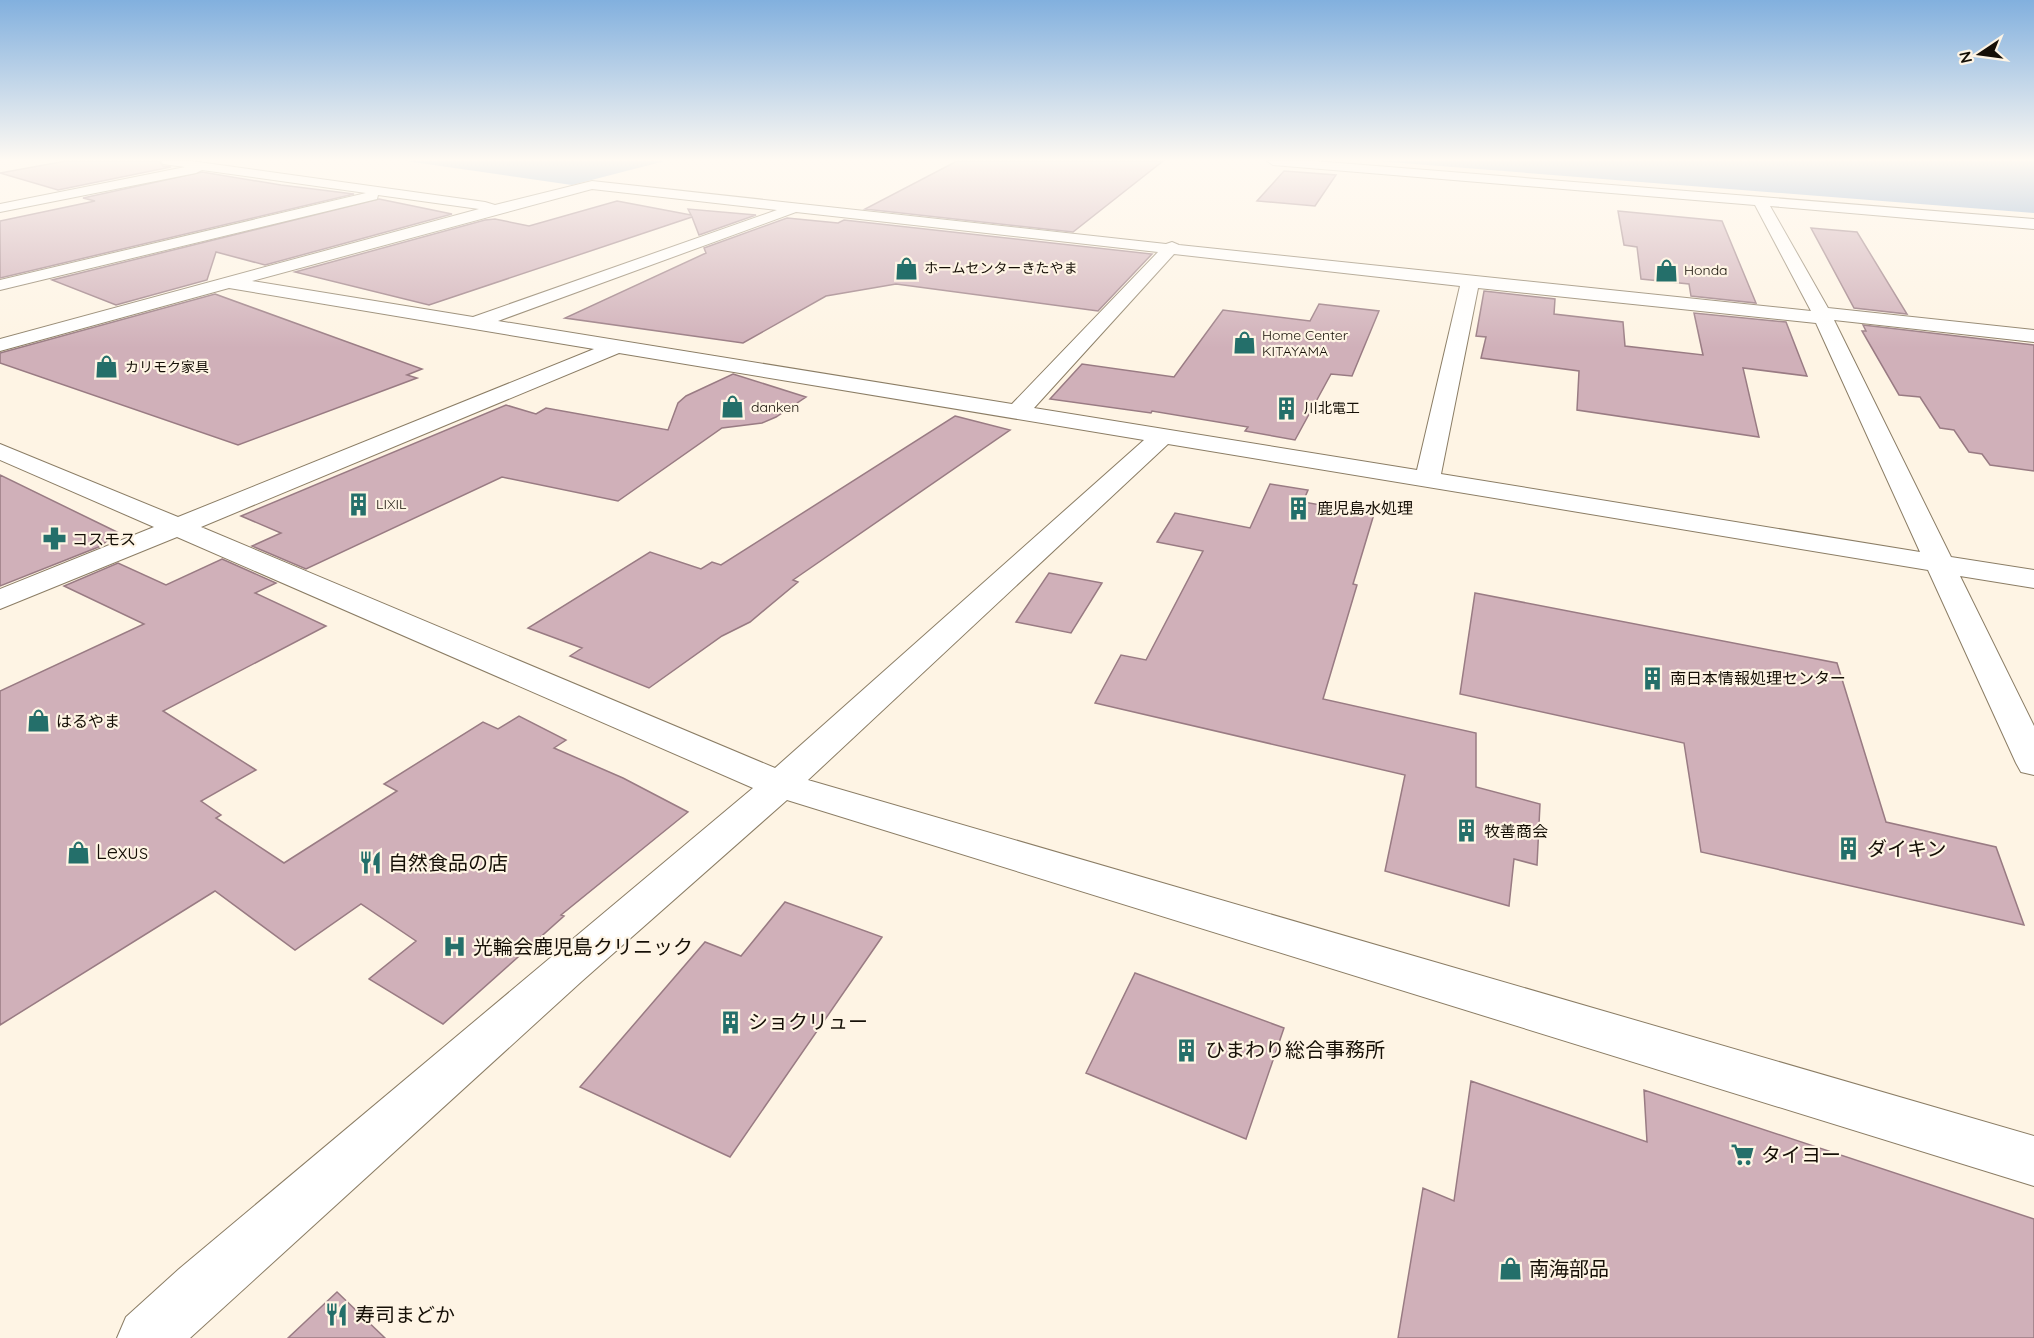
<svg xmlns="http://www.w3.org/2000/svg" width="2034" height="1338" font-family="Quicksand,'Noto Sans JP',sans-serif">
<rect width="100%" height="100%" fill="#fef4e4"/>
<!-- water -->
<path fill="#89aad0" d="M406 161H665L572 185Z
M1377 161H2034V213Z"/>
<!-- building -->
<path fill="#d0b0b9" stroke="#997b83" stroke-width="1.5" d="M66 161H159L163 166 171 167 58 190 0 173Z
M957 161H1163L1073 232 865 209Z
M1284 171 1336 175 1315 206 1257 201Z
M202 172 281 185 354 194 0 278V221L95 201 83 198Z
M379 199 452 214 265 265 216 252 207 280 116 305 52 280Z
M617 201 691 215 688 209 756 215 699 235 692 217 429 305 295 272 485 220 495 219 529 226Z
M1618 211 1722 221 1756 303 1691 296 1689 284 1641 279 1637 247 1624 245Z
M787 218 838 223 844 220 1152 254 1098 311 896 284 826 296 743 343 565 318 706 253 704 248Z
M1811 228 1857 232 1907 314 1854 308Z
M1484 291 1555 299 1554 314 1623 322 1625 346 1703 355 1694 313 1786 322 1807 376 1743 368 1759 437 1577 410 1579 371 1481 358 1486 337 1476 336Z
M215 294 422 369 407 375 417 378 238 445 0 363V353Z
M1319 304 1379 311 1352 376 1331 374 1295 440 1245 431 1248 427 1152 411 1151 413 1050 399 1082 364 1174 377 1223 310 1310 321Z
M1863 325 2034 345V471L1990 465 1982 454 1969 452 1954 430 1940 428 1920 397 1899 395 1862 331H1866Z
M733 374 806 397 776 417 762 423 722 428 618 501 502 477 306 569 252 546 281 533 241 516 506 405 536 414 546 408 668 430 678 403 686 396Z
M955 416 1010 430 793 580 798 582 750 622 722 636 649 688 570 656 582 648 528 628 650 552 701 569 712 562 721 565Z
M0 475 117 532 101 546 0 586Z
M1270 484 1308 490 1303 502 1374 514 1353 584 1357 585 1323 699 1476 733V787L1540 804 1537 865 1514 859 1509 906 1385 871 1405 775 1095 703 1121 655 1146 660 1203 551 1157 542 1175 513 1250 528Z
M222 559 276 583 255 593 326 626 163 711 256 770 201 801 221 815 216 818 284 863 397 791 384 784 483 722 498 729 519 716 566 740 554 748 623 778 688 812 561 915 564 916 443 1024 369 979 416 941 361 904 295 950 215 891 0 1025V691L144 624 64 586 118 563 166 585Z
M1049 573 1102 583 1071 633 1016 622Z
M1475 593 1837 663 1886 822 1996 847 2024 925 1701 852 1684 743 1460 694Z
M785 902 882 937 730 1157 580 1087 705 942 741 956Z
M1135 973 1284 1028 1246 1139 1086 1073Z
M1471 1081 1647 1142 1644 1090 2034 1219V1338H1398L1423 1188 1454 1201Z
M337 1292 385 1338H288Z"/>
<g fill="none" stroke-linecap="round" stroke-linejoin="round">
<defs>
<path id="minor" d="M161 161H191L485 202 495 205 592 181 1166 244 1172 242 1179 245 1811 311 1755 205 1273 165 1267 161H1314L2034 219V229L1770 206 1828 308 2034 330V342L1834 320 1951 557 2034 570V588L1960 576 2034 726V775L2021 772 2016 763 1928 570 1168 444 808 780 2034 1136V1186L787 800 582 981 190 1338H117L126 1317 179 1269 753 788 177 537 0 609V589L154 527 0 460V444L178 517 594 349 229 288 0 351V339L479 209 378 195 377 199 0 290V280L366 193 202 170 196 173 0 212V204L185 167 163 164ZM592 189 777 210 473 317 252 281ZM796 212 1158 252 1012 404 498 321ZM1174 254 1460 286 1417 470 1034 408ZM1478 288 1816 323 1920 552 1441 474ZM619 353 1144 440 775 768 201 527Z"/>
</defs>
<!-- minor casing -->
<use href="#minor" stroke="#8b7d65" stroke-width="2"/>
<!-- minor -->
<use href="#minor" fill="#fff" fill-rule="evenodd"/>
</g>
<!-- sky -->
<linearGradient id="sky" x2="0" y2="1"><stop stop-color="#82b0de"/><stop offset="0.46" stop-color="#fffaf3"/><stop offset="1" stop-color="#fffaf3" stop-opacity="0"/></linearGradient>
<rect width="2034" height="348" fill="url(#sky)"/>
<!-- icons -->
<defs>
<symbol id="shop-bare" viewBox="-9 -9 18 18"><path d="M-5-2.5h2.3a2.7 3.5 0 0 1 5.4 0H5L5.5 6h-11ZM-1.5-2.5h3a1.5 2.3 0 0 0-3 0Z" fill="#246f6a" stroke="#fef4e4" stroke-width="2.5" paint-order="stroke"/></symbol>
<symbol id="building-bare" viewBox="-9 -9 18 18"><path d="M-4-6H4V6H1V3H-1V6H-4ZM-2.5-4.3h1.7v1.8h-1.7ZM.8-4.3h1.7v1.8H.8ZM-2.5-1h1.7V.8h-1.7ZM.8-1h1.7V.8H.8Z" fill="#246f6a" stroke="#fef4e4" stroke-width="2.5" paint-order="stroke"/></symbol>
<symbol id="pharmacy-bare" viewBox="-9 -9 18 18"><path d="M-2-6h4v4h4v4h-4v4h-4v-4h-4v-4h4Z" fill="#246f6a" stroke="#fef4e4" stroke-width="2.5" paint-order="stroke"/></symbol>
<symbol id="restaurant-bare" viewBox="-9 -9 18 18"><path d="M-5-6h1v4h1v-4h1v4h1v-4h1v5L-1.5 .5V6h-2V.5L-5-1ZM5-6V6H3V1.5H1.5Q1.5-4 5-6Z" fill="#246f6a" stroke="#fef4e4" stroke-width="2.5" paint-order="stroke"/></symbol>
<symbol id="hospital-bare" viewBox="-9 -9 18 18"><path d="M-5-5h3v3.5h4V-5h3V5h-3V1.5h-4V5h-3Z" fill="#246f6a" stroke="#fef4e4" stroke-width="2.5" paint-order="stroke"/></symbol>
<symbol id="supermarket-bare" viewBox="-9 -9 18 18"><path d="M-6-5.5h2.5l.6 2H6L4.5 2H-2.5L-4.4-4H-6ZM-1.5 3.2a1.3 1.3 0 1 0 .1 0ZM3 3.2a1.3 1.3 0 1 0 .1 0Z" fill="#246f6a" stroke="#fef4e4" stroke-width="2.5" paint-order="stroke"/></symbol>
</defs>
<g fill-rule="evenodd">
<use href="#shop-bare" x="890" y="252" width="33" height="33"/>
<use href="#shop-bare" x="1650" y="254" width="33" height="33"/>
<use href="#shop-bare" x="1228" y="326" width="33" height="33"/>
<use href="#shop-bare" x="90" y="350" width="33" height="33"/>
<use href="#shop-bare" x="716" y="390" width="33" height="33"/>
<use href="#building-bare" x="1270" y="392" width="33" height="33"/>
<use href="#building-bare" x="342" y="488" width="33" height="33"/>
<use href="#building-bare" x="1282" y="492" width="33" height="33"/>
<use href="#pharmacy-bare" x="38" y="522" width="33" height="33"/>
<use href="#building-bare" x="1636" y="662" width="33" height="33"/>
<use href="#shop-bare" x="22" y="704" width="33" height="33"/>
<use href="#building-bare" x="1450" y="814" width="33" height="33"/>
<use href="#building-bare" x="1832" y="832" width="33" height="33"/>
<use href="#shop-bare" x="62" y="836" width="33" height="33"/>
<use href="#restaurant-bare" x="354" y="846" width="33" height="33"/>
<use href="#hospital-bare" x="438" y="930" width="33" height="33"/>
<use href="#building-bare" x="714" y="1006" width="33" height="33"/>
<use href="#building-bare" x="1170" y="1034" width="33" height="33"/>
<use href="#supermarket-bare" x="1726" y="1138" width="33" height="33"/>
<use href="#shop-bare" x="1494" y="1252" width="33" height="33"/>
<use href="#restaurant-bare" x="320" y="1298" width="33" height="33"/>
</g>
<g text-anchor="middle" stroke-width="4.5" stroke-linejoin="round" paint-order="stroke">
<!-- far-poi labels -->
<g font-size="14" fill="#150f06" stroke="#fef4e4" text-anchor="start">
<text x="924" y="273">ホームセンターきたやま</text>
<text x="1684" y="275">Honda</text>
<text x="1262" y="340">Home Center<tspan x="1262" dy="16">KITAYAMA</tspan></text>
<text x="125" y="372">カリモク家具</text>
<text x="751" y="412">danken</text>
<text x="1304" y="413">川北電工</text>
<text x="376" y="509">LIXIL</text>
</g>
<!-- poi labels -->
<g font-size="16" fill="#150f06" stroke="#fef4e4" text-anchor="start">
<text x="1317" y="514">鹿児島水処理</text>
<text x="72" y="545">コスモス</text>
<text x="1670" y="684">南日本情報処理センター</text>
<text x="56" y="727">はるやま</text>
<text x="1484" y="837">牧善商会</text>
</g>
<!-- near-poi labels -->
<g font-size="20" fill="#150f06" stroke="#fef4e4" text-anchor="start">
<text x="1867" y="856">ダイキン</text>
<text x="96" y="859">Lexus</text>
<text x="388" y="870">自然食品の店</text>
<text x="473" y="954">光輪会鹿児島クリニック</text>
<text x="748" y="1029">ショクリュー</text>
<text x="1205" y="1057">ひまわり総合事務所</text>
<text x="1761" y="1162">タイヨー</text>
<text x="1529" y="1276">南海部品</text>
<text x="355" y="1322">寿司まどか</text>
</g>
</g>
<!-- north arrow -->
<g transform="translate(1980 54) rotate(257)" stroke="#fef4e4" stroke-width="4.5" paint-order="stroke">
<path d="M0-4.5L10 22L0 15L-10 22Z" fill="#150f06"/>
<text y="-9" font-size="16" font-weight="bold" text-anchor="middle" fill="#150f06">N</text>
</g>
</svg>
